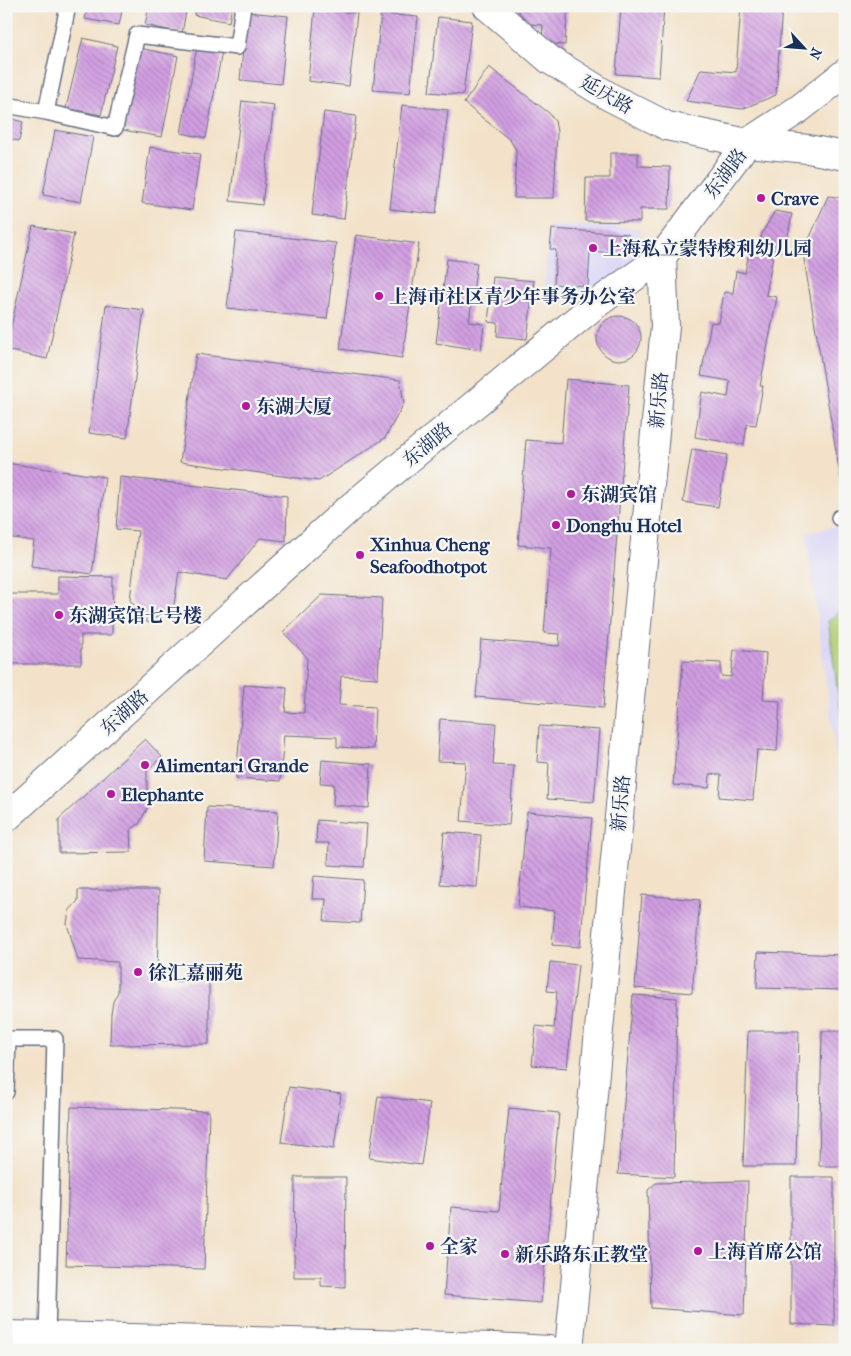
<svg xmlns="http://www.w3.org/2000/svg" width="851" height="1356" font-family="'IM FELL French Canon','Noto Serif SC',serif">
<defs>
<pattern id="building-back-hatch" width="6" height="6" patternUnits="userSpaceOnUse" patternTransform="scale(1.25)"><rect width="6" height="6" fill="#d29fe2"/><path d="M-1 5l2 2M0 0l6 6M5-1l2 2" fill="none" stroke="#aa82ba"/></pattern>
</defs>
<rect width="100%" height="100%" fill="#f6f6f2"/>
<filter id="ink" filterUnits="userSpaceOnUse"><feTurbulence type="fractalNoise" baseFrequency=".02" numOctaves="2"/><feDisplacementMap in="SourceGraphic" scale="10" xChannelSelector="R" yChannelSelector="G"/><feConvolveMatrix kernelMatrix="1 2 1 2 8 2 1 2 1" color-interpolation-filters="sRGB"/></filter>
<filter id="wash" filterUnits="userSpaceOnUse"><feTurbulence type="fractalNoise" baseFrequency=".0096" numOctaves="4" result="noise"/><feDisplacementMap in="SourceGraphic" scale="20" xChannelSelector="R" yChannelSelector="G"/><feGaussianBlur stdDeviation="1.12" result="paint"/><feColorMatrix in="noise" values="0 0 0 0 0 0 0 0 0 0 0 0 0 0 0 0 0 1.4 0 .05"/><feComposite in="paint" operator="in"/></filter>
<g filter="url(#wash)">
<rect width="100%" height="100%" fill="#f3e2c9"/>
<!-- built -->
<path fill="#dad6f7" d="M549 225 641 228 637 268 590 300H543Z
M845 525V821L806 533Z"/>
<!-- pitch -->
<path fill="#b1cd73" stroke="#667e68" d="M845 607V743L828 621Z"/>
<g id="blocks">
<!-- building -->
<path fill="url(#building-back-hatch)" d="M88 6H123L119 25 85 19Z
M149 6H187L182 33 145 25Z
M196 6H232L229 22 194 15Z
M517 6H568L565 45 542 43 543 25 530 24 517 10Z
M621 6H664L659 77 616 74Z
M741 6H782L776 95 742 109 686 101 701 69 736 72Z
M315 9 357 13 349 86 308 81Z
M247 12 288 16 281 84 240 80Z
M381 14 418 17 410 93 373 90Z
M438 17 472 21 463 95 429 92Z
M83 38 117 46 101 115 66 108Z
M197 47 222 51 206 138 181 133Z
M139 48 178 56 162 137 123 130Z
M489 67 549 113 555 121 557 132 554 198H514L516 150 510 140 464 103Z
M242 101 274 105 262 205 230 201Z
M402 105 448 110 436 214 390 209Z
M324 112 356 116 344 219 312 215Z
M6 117 23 122 19 141 9 139 7 145Z
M55 130 93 137 81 202 43 195Z
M150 147 200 154 192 210 142 203Z
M610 153H638V166L670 167 669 209H640V222L585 221 586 178H610Z
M828 196 845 198V486L842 487 803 253Z
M775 211 792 214 785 252 774 250 766 295 777 297 760 386H763L756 425 747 424 744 445 695 437 702 392 728 397 730 381 701 376 711 322 719 323 724 292 733 293 736 271 745 273 749 252 758 254 762 233Z
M33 226 74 234 47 359 6 350Z
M552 229 628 234 627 254 590 251 588 286 554 284 556 250 550 249Z
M236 232 336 243 327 319 227 308Z
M356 235 419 244 402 358 340 349Z
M447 259 477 263 469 322 484 324 481 350 436 343Z
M493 277 534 281 527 339 497 336 498 323 488 322Z
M106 305 144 310 127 438 89 433Z
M597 338a22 22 0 1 1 44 0a22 22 0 1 1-44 0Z
M196 354 400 380 404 403 385 438 319 481 180 462Z
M566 379 629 385 603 708 476 697 481 640 559 646 560 634 544 633 551 548 518 545 526 440 561 443Z
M692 449 727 455 718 507 683 502Z
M6 463 105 477 92 574 31 566 34 541 6 537Z
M120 477 287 496 286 541 260 538 227 580 179 572 174 605 148 623 130 600 138 531 116 529Z
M58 576 113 577 112 635H81V664H6V594H58Z
M322 595 382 598 378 678 341 676 339 705 375 707 373 749 337 747V737L284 735 280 781 236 778 244 685 287 688 285 712 304 713 307 657 283 632Z
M734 650 766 653 763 700 780 701 777 751 757 750 753 800 719 797 721 775 710 774 709 788 673 785 683 661 721 663V676L731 677Z
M440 719 496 723 493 765 514 766 509 825 461 821 466 762 437 761Z
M539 726 600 730 594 802 547 799 549 763 537 762Z
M145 739 162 757 147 770V809L139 824 130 830 131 852 59 853V819Z
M322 760 371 764 369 808 333 805 334 784 320 783Z
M207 807 278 811 274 866 204 861Z
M527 812 592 818 580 947 552 945 555 911 518 907Z
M317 820 367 824 364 867 328 865 329 843H316Z
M444 832 481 835 477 887 440 884Z
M314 876 363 880 360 923 324 921 326 899H312Z
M78 890H159L157 981 209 982V1044L110 1045 111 1014 113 1002 118 992V962L78 960 67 924 69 911 78 901Z
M642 895 700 900 692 993 635 988Z
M758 952 845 955V990L757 988Z
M550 962 578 965 567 1068 532 1065 536 1026 554 1028 557 992 547 991Z
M633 995 677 998 674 1177 618 1174Z
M748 1031H799L796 1166H743Z
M822 1031H845V1166H819Z
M289 1087 341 1094 334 1149 281 1142Z
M378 1096 430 1103 421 1165 369 1158Z
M71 1107 209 1111 204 1269 66 1265Z
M509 1108 559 1113 541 1303 444 1295 451 1207 499 1211Z
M295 1177H346L345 1287 321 1286V1277H294Z
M791 1177H834V1326L791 1324Z
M748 1181 744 1315 651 1308 648 1190 656 1183Z"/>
</g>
</g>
<g filter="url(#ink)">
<use href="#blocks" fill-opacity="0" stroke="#676e83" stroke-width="1"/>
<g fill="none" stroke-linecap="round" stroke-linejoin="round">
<defs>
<path id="service" d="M6 105 46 112 115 128 137 35 237 47 243 6
M46 112 68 6
M839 518 845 517
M6 1092 8 1039H55L47 1336"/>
<path id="minor" d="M487 6 550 60 610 97 667 126 747 143 808 149 845 156
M6 818 346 511 596 304 662 257 747 143 799 109 845 73
M569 1350 665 326 662 257"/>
<path id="tertiary" d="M6 1335 495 1347 549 1350"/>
</defs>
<!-- service casing -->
<use href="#service" stroke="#676e83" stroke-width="18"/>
<!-- minor casing -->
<use href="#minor" stroke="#676e83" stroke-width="30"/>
<!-- tertiary casing -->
<use href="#tertiary" stroke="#676e83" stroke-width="30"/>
<!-- service -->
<use href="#service" stroke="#fff" stroke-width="15"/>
<!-- minor -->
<use href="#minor" stroke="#fff" stroke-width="28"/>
<!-- tertiary -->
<use href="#tertiary" stroke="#fff" stroke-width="28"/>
</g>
</g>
<!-- markers -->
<g fill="#b5179e" stroke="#f6f6f2" stroke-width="2">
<circle cx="761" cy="198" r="5"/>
<circle cx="593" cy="248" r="5"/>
<circle cx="379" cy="296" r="5"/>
<circle cx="246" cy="406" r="5"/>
<circle cx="571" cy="494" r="5"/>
<circle cx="556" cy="525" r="5"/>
<circle cx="360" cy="555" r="5"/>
<circle cx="59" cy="615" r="5"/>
<circle cx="145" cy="765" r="5"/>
<circle cx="111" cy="794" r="5"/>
<circle cx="138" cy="972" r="5"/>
<circle cx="430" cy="1246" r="5"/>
<circle cx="698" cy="1251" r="5"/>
<circle cx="505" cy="1254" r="5"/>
</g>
<g text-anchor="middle" stroke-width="4.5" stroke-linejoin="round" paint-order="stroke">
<!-- street labels -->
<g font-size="19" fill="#1b2f5e" stroke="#f6f6f2">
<text transform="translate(607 94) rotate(30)" y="7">延庆路</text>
<text transform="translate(725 173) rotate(-53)" y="7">东湖路</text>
<text transform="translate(658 400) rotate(-85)" y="7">新乐路</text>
<text transform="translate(427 444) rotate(-40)" y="7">东湖路</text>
<text transform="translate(124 712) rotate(-42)" y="7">东湖路</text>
<text transform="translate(620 803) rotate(-85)" y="7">新乐路</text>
</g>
<!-- poi labels -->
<g font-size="19" font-weight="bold" fill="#1b2f5e" stroke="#f6f6f2" text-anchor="start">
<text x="771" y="205">Crave</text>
<text x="603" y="255">上海私立蒙特梭利幼儿园</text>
<text x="389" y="303">上海市社区青少年事务办公室</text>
<text x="256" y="413">东湖大厦</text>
<text x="581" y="501">东湖宾馆</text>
<text x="566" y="532">Donghu Hotel</text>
<text x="370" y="551">Xinhua Cheng<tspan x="370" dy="22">Seafoodhotpot</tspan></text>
<text x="69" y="622">东湖宾馆七号楼</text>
<text x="155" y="772">Alimentari Grande</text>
<text x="121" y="801">Elephante</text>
<text x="148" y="979">徐汇嘉丽苑</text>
<text x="440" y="1253">全家</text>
<text x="708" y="1258">上海首席公馆</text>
<text x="515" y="1261">新乐路东正教堂</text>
</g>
</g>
<!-- margin -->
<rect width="851" height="1356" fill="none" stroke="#f6f6f2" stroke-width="25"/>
<!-- north arrow -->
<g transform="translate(804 48) rotate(116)" stroke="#f6f6f2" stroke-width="4" paint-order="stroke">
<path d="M0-4L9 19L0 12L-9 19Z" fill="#1b2f5e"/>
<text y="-8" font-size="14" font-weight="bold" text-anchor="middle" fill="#1b2f5e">N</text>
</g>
</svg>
